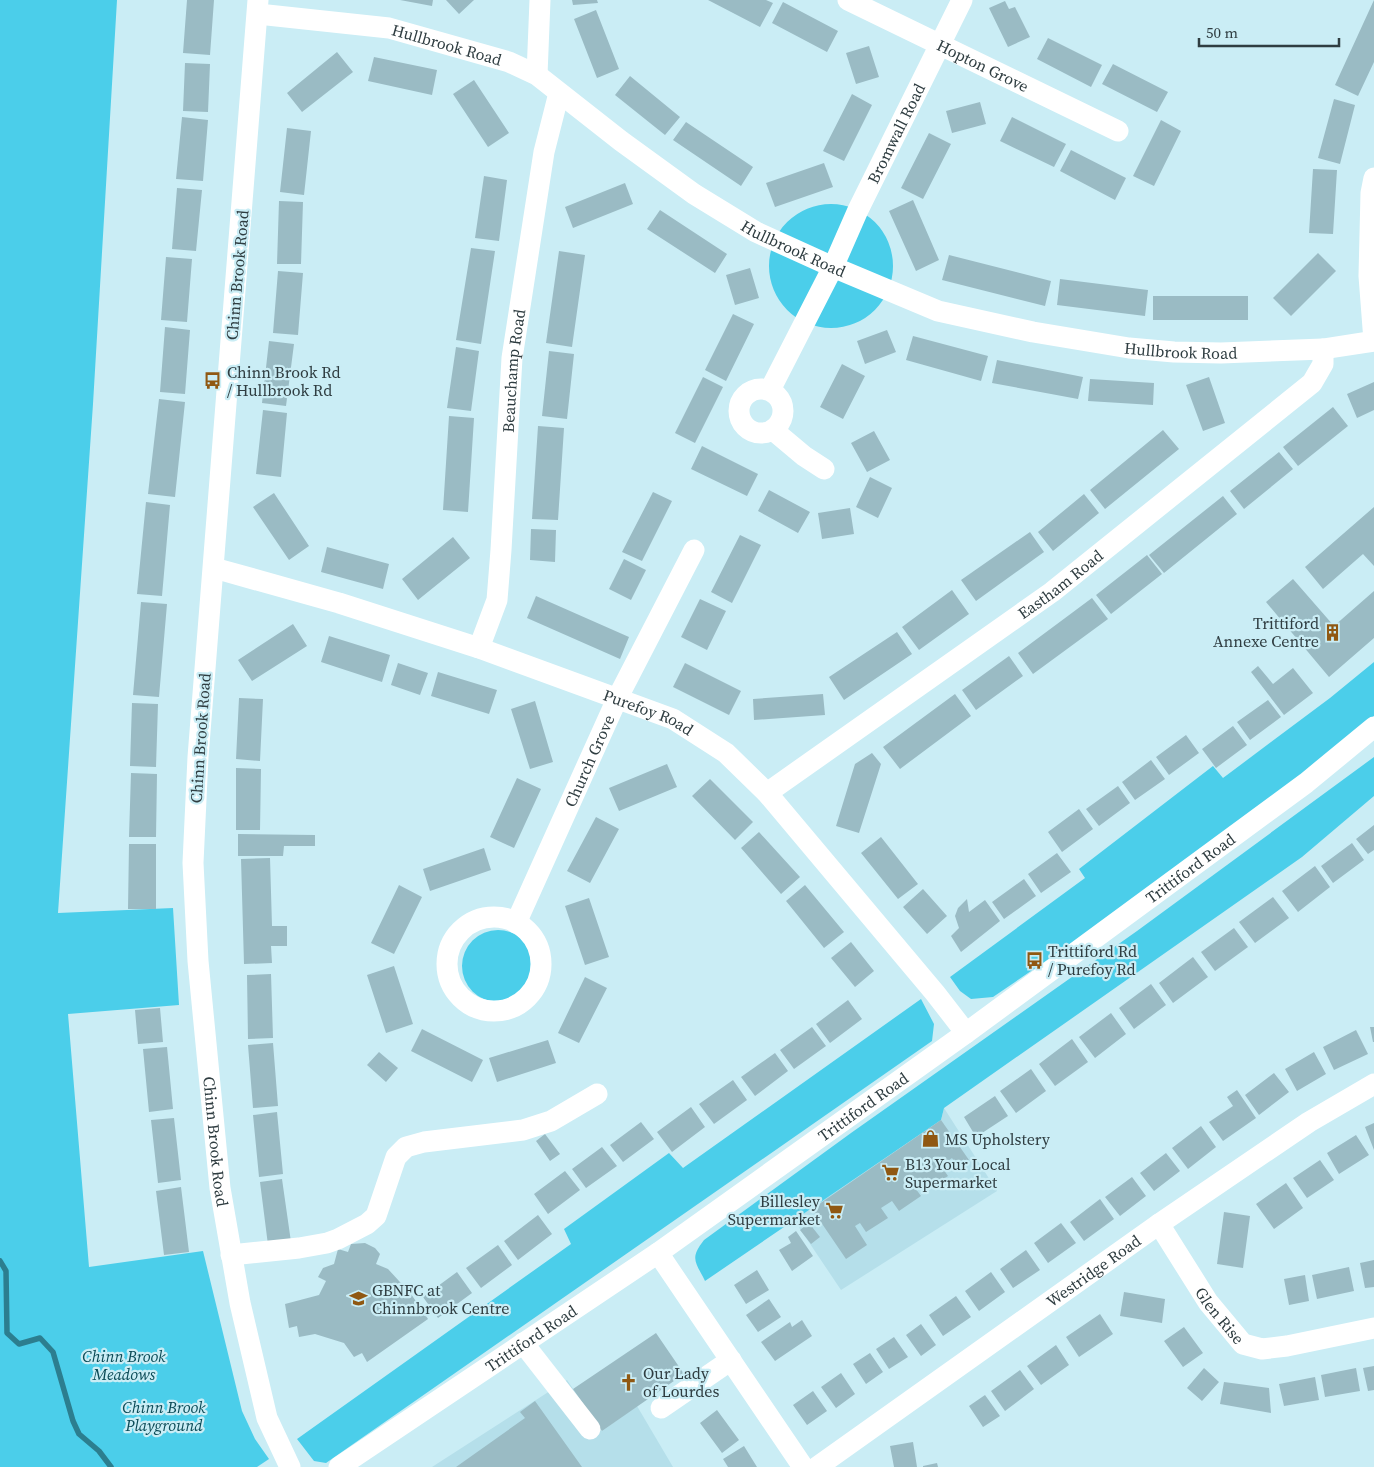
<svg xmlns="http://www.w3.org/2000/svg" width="1374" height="1467" font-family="'Source Serif 4',serif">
<rect width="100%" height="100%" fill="#caedf5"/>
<!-- built -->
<path fill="#b5dfea" d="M944 1108 997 1191 841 1290 794 1220 941 1120Z
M567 1380 602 1431 637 1406 673 1467H432Z"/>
<!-- green -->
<path fill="#4bceea" d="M0 0H117L93 404 58 913 173 908 179 1005 68 1014 89 1267 203 1251 242 1411 255 1439 269 1459 257 1467H0Z
M769 266a62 62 0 1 1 124 0a62 62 0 1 1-124 0Z
M1374 662V716L1304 776 1097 926 993 997 971 999 960 991 950 977 1085 878 1079 869 1213 766 1223 778 1330 698Z
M1374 757V796L1302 857 944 1108 941 1120 705 1281C696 1262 689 1259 704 1240L851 1133 1137 931Z
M462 966a36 36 0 1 1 72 0a36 36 0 1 1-72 0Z
M921 999 934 1024 932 1041 326 1463 314 1461 297 1439 571 1244 564 1229 669 1153 683 1168Z"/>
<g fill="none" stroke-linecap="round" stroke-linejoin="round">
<!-- stream -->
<path stroke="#2c7e8f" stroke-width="5.5" d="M0 1261 6 1271 7 1333 19 1344 40 1338 53 1352 73 1421 79 1434 99 1451 111 1467"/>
</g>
<!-- building -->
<path fill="#9abbc4" d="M187 0H214L210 55 183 53Z
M400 0H433L432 6Z
M446 0H474L459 14Z
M572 0H597L598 3 573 5Z
M708 0H766L773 3 760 27Z
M1374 0V62L1358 96 1335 85Z
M1005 1 1009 9 1015 7 1030 37 1008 47 989 8Z
M783 2 838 31 827 52 772 23Z
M596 10 619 69 597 78 574 19Z
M1048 38 1102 65 1091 87 1037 59Z
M869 46 879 77 856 84 846 53Z
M337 52 353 72 302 112 287 93Z
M374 57 437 70 432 95 368 81Z
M185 63 210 64 208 112 183 111Z
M1113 64 1168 92 1157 112 1102 84Z
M630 76 680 117 665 135 615 95Z
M474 80 509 133 488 147 453 94Z
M852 94 872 105 844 161 823 151Z
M1334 99 1355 105 1340 164 1318 158Z
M980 102 986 124 952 133 946 111Z
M182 117 208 120 203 181 176 179Z
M1012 117 1066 144 1054 167 1000 141Z
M1161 120 1181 131 1154 186 1133 176Z
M686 122 753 167 741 186 673 140Z
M287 128 311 131 304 195 280 192Z
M929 133 951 144 923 199 901 188Z
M1071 150 1126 178 1115 200 1060 171Z
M824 163 833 187 775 207 766 183Z
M1313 169 1337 170 1333 234 1309 233Z
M484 176 507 180 499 241 475 238Z
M625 183 633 204 573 228 565 207Z
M177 188 202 190 196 251 172 249Z
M913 200 939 260 916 271 889 211Z
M279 201 303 202 301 264H277Z
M660 210 727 254 715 273 647 229Z
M471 248 495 251 481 344 456 340Z
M559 251 585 255 572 347 546 343Z
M1318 253 1336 271 1291 316 1273 298Z
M949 255 1051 281 1045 306 942 280Z
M166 257 192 259 187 322 161 320Z
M750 268 759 298 735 305 726 275Z
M278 271 303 273 298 335 273 333Z
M1060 279 1148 290 1145 316 1057 305Z
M1153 296H1248V320H1153Z
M733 314 754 324 726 381 705 370Z
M165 327 190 330 185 394 160 392Z
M887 330 896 352 865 364 857 341Z
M913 336 988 356 981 381 906 360Z
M269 341 294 344 286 406 262 403Z
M456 347 479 351 471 411 447 408Z
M549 351 574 354 567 419 542 416Z
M997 360 1083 377 1078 399 992 383Z
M842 364 865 376 843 419 820 407Z
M703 377 723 387 695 443 675 433Z
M1209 377 1225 423 1203 431 1186 385Z
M1090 379 1154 383 1153 405 1088 401Z
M1374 382V410L1357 418 1347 394Z
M159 399 185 402 175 497 148 494Z
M1333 407 1348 426 1298 466 1283 447Z
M263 410 287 413 281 477 256 474Z
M449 416 474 418 468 512 443 510Z
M538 426 564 428 558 520 532 519Z
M1163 430 1179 449 1105 509 1090 490Z
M874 431 890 460 867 472 851 443Z
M702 446 758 474 747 496 691 469Z
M1279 452 1293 469 1244 509 1230 491Z
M870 477 892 488 878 518 856 507Z
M769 490 810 512 798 533 758 511Z
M653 492 672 501 642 561 622 552Z
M274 493 309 546 289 560 253 507Z
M1084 494 1099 513 1053 551 1038 532Z
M1223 496 1237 514 1164 573 1149 555Z
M146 502 170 505 162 596 137 594Z
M1374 507V566L1363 554 1323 589 1305 567Z
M850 508 854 534 822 539 818 513Z
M531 529 556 530 555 562 530 560Z
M1030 532 1044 552 976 601 961 580Z
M740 535 761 545 732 603 711 592Z
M453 537 470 558 418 600 402 579Z
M327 547 389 564 383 589 321 572Z
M1147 555 1162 574 1111 614 1096 595Z
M624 559 646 570 631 600 609 589Z
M1293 579 1334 626 1374 591V638L1329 677 1266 602Z
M952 590 969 614 919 650 902 627Z
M536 596 629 637 620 659 527 618Z
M1092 598 1108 619 1033 674 1018 653Z
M700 599 726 611 707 650 681 637Z
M141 602 167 604 159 697 133 695Z
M293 624 307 646 252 681 238 660Z
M897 632 912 654 844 700 829 677Z
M329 636 390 655 382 682 321 662Z
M1009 656 1023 676 976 710 962 690Z
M398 663 428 673 420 695 391 685Z
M685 663 741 691 729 715 673 687Z
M1258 666 1273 684 1293 668 1313 693 1284 715 1251 672Z
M438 672 497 690 489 714 431 696Z
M823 694 825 715 754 720 753 699Z
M955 694 971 716 900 769 883 747Z
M239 698 263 699 260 761 236 759Z
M1268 700 1281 717 1250 740 1237 722Z
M535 701 553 762 530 769 511 709Z
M132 703 158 704 156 767 130 766Z
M1233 726 1247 745 1216 768 1202 749Z
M1186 735 1199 753 1169 775 1156 757Z
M872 753 881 764 859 833 836 826 855 764Z
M1151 760 1165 779 1135 800 1122 782Z
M667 764 677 787 619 811 609 788Z
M236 768 261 769 260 830H236Z
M131 773 157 774 156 837H129Z
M517 778 541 789 514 848 490 837Z
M710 779 753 822 735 840 692 796Z
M1118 786 1130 803 1099 826 1086 809Z
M1079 809 1093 829 1062 852 1048 832Z
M596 817 619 829 590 883 567 871Z
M1374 825V850L1368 854 1356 839Z
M759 832 800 877 781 894 741 848Z
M238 834 315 835V846H284L283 856H238Z
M881 837 918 884 898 899 861 853Z
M1352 843 1364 860 1333 883 1321 866Z
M129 844H156V909H128Z
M484 848 491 870 430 891 423 869Z
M1057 853 1071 872 1041 893 1028 874Z
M270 858 272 926H287V946H271L272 963 244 964 241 859Z
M1315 866 1330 887 1298 912 1282 891Z
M1024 879 1036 896 1004 919 992 902Z
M399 885 422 897 394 954 371 943Z
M805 885 844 932 824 948 786 901Z
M923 889 947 916 927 934 903 907Z
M1273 897 1289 918 1255 943 1239 922Z
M589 898 609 957 585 965 565 906Z
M967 899 969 912 985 900 1000 921 961 952 951 936 959 928 955 916 958 908Z
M1234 928 1248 947 1215 971 1201 952Z
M851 942 874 971 855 987 831 958Z
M1193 957 1208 977 1173 1003 1159 983Z
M394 966 413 1024 386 1033 367 975Z
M271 974 273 1038 248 1039 247 975Z
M585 977 607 988 579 1043 558 1033Z
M1151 984 1166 1005 1134 1029 1119 1008Z
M848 1000 862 1019 830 1043 816 1024Z
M160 1008 163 1042 138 1044 135 1010Z
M1111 1013 1126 1034 1095 1058 1079 1037Z
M812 1027 826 1046 794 1069 780 1050Z
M1370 1027H1374V1042H1373Z
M422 1029 483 1060 472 1082 411 1051Z
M1356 1030 1368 1054 1334 1070 1323 1047Z
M1072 1039 1088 1062 1055 1086 1039 1064Z
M548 1040 556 1063 497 1082 489 1058Z
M273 1043 278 1106 253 1108 248 1045Z
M167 1047 173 1109 149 1112 143 1049Z
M379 1052 398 1068 386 1082 367 1065Z
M1314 1052 1326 1074 1297 1091 1285 1069Z
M775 1053 788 1071 755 1096 741 1077Z
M1031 1069 1046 1091 1016 1113 1000 1091Z
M1274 1073 1289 1092 1259 1115 1245 1095Z
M733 1080 747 1100 714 1124 699 1104Z
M1237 1090 1256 1118 1223 1141 1209 1122 1233 1106 1227 1097Z
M995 1096 1008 1116 976 1137 964 1117Z
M691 1107 705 1127 672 1152 657 1132Z
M277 1112 283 1174 259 1177 253 1115Z
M174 1118 181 1180 158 1183 151 1120Z
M941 1120 969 1160 958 1167 952 1158 941 1166 948 1176 928 1190 921 1180 913 1185 921 1196 899 1211 892 1201 881 1208 888 1218 866 1232 860 1223 855 1226 867 1245 846 1259 812 1209Z
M641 1122 654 1139 623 1162 610 1145Z
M1374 1123V1150L1365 1127Z
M1201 1126 1216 1147 1188 1169 1172 1148Z
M545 1134 560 1154 550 1161 536 1141Z
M1356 1135 1369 1155 1339 1174 1327 1153Z
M602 1147 617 1166 586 1188 572 1169Z
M1166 1153 1180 1171 1154 1191 1140 1173Z
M1320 1160 1334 1180 1307 1198 1293 1178Z
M565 1171 580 1190 548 1214 534 1194Z
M1132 1177 1146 1196 1120 1216 1105 1197Z
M282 1179 291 1242 268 1245 260 1182Z
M1286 1183 1303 1208 1274 1229 1256 1204Z
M181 1187 189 1252 164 1255 156 1191Z
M1100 1199 1114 1219 1084 1241 1070 1222Z
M1224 1212 1250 1216 1243 1268 1217 1264Z
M538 1215 552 1234 518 1260 504 1241Z
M809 1223 820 1237 811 1244 800 1230Z
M1061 1223 1076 1243 1048 1263 1034 1243Z
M796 1231 813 1256 792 1271 779 1250 791 1243 788 1237Z
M365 1243 375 1248 380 1254 376 1264 388 1269 411 1294 428 1319 367 1362 362 1353 354 1357 344 1343 315 1334 299 1337 297 1326 289 1328 285 1304 319 1295 326 1281 318 1277 323 1268 334 1264 338 1249 348 1252 351 1244Z
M498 1245 512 1265 481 1288 466 1268Z
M1026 1250 1040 1270 1013 1288 1000 1269Z
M1374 1260V1287L1365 1288 1360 1263Z
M1349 1267 1354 1291 1317 1299 1312 1275Z
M757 1270 769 1290 746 1304 734 1285Z
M457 1272 472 1293 438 1318 423 1297Z
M991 1272 1005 1292 979 1311 965 1291Z
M1305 1275 1309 1301 1289 1305 1284 1279Z
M1124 1292 1165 1299 1162 1323 1120 1316Z
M956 1296 971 1317 943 1336 929 1315Z
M769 1299 781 1317 758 1332 746 1315Z
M1100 1314 1113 1334 1079 1357 1066 1337Z
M802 1320 812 1336 775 1361 761 1342 790 1322 792 1327Z
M921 1324 936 1345 921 1356 906 1335Z
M1184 1327 1203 1353 1183 1367 1164 1341Z
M656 1333 684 1374 602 1431 573 1389Z
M894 1337 908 1357 889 1369 876 1349Z
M1056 1345 1069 1365 1041 1385 1027 1366Z
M870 1353 883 1372 866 1384 853 1364Z
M1374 1366V1390L1368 1391 1363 1368Z
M1204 1368 1219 1382 1202 1401 1187 1388Z
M1356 1368 1360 1391 1325 1397 1321 1375Z
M1020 1370 1034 1389 1005 1411 991 1391Z
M841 1373 855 1394 836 1408 821 1387Z
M1315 1377 1319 1400 1284 1406 1279 1384Z
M1224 1382 1269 1388 1271 1413 1220 1404Z
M813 1391 827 1411 807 1425 793 1405Z
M985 1395 1000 1416 983 1427 969 1406Z
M535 1401 582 1467H456L525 1418 520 1412Z
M717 1410 739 1440 722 1453 700 1423Z
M913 1442 917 1467H894L890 1446Z
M744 1446 757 1467H728L723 1459Z
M937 1463 938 1467H923V1466Z"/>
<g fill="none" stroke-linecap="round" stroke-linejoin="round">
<!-- minor -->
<g stroke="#fff" stroke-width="21">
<path id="s1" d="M258 0 198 757 193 863 198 961 220 1188 240 1303 267 1418 290 1467"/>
<path id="s2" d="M848 0 1118 131"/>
<path id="s3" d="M258 14 389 28 509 62 537 75 621 141 694 194 756 232 833 267 938 311 1033 332 1129 348 1174 352 1221 353 1323 349 1374 341"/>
<path d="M537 75 540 0"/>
<path d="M1374 341 1369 276 1371 193 1374 178"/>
<circle cx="761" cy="411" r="22"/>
<path id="s4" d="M770 390 833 267 858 210 962 0"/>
<path d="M773 430 804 456 824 469"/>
<path id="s5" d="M214 568 339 603 479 648 673 719 726 753 767 793 935 993 966 1033"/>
<path id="s6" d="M479 648 497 600 501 550 512 358 544 152 559 93"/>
<path id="s7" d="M767 793 1052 592 1312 383 1323 364V349"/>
<circle cx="494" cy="964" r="47"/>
<path id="s8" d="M516 923 617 699 694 550"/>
<path id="s9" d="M1159 1224 1208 1302 1243 1344 1262 1349 1287 1346 1374 1328"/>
<path d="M658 1253 803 1467"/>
<path d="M231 1255 299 1248 327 1243 338 1239 367 1224 376 1216 396 1157 406 1147 424 1142 523 1130 551 1121 597 1094"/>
<path d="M523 1343 590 1429"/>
<path d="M661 1408 731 1360"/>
<path id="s10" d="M339 1467 658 1253 966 1033 1306 783 1374 727"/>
<path id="s11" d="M817 1467 1159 1224 1309 1122 1374 1084"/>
</g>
</g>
<!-- icons -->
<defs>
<symbol id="bus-bare" viewBox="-9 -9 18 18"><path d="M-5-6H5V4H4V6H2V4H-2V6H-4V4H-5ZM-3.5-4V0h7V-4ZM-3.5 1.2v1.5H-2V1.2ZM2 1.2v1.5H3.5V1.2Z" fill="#905812" stroke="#caedf5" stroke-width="2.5" paint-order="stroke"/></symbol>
<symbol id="building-bare" viewBox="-9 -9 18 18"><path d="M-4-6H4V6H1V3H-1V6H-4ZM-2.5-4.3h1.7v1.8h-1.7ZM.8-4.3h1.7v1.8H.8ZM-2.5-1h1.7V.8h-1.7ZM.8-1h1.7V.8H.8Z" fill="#905812" stroke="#caedf5" stroke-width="2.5" paint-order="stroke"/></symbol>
<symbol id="shop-bare" viewBox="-9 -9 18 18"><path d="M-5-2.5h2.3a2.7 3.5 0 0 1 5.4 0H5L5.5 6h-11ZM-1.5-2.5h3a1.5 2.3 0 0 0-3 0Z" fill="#905812" stroke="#caedf5" stroke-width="2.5" paint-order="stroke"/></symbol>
<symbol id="supermarket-bare" viewBox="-9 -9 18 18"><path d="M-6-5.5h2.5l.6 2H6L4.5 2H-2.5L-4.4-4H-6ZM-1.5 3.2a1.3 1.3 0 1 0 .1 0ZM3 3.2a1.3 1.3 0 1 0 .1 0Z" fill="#905812" stroke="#caedf5" stroke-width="2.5" paint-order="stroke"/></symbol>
<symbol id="school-bare" viewBox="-9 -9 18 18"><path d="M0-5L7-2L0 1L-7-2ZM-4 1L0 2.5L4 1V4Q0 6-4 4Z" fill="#905812" stroke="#caedf5" stroke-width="2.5" paint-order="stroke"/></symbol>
<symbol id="church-bare" viewBox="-9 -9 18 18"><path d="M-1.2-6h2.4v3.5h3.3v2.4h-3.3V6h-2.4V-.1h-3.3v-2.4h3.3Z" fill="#905812" stroke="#caedf5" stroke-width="2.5" paint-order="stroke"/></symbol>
</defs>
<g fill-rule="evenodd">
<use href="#bus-bare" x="200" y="368" width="25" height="25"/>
<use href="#building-bare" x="1320" y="620" width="25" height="25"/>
<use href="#bus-bare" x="1022" y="948" width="25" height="25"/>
<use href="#shop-bare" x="918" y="1126" width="25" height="25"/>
<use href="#supermarket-bare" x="878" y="1160" width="25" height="25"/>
<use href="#supermarket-bare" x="822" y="1198" width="25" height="25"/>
<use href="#school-bare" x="346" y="1286" width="25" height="25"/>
<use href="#church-bare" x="616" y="1370" width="25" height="25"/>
</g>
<g text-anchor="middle" stroke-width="4.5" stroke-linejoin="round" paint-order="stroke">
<!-- street labels -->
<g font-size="16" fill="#2f3d41" stroke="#caedf5">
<text dy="6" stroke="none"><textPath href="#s3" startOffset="192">Hullbrook Road</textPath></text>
<text dy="6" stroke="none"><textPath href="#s2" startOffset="150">Hopton Grove</textPath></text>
<text dy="6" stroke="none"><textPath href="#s4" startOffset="286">Bromwall Road</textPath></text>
<text dy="6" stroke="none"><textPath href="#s3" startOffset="598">Hullbrook Road</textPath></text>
<text transform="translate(237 275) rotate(-85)" y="6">Chinn Brook Road</text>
<text dy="6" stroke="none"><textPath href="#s3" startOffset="1002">Hullbrook Road</textPath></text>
<text dy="6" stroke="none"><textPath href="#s6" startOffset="281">Beauchamp Road</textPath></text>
<text dy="6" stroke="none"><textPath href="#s7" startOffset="360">Eastham Road</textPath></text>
<text dy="6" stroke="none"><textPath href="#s5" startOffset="458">Purefoy Road</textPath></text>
<text transform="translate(200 738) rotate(-86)" y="6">Chinn Brook Road</text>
<text dy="6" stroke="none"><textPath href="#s8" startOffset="178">Church Grove</textPath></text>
<text dy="6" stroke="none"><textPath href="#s10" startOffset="1041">Trittiford Road</textPath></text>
<text dy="6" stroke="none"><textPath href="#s10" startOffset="636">Trittiford Road</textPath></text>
<text dy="6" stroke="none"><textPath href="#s1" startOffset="1145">Chinn Brook Road</textPath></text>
<text dy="6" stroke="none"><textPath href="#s11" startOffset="339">Westridge Road</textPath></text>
<text dy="6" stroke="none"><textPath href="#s9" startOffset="110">Glen Rise</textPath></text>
<text dy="6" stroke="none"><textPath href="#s10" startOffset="231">Trittiford Road</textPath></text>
</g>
<!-- poi labels -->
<g font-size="16" fill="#2f3d41" stroke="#caedf5" text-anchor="start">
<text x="227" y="378">Chinn Brook Rd<tspan x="227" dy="18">/ Hullbrook Rd</tspan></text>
<text x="1319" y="629" text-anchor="end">Trittiford<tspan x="1319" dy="18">Annexe Centre</tspan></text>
<text x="1048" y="957">Trittiford Rd<tspan x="1048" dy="18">/ Purefoy Rd</tspan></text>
<text x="945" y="1145">MS Upholstery</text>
<text x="905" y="1170">B13 Your Local<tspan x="905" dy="18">Supermarket</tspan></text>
<text x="820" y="1207" text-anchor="end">Billesley<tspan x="820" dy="18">Supermarket</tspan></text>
<text x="372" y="1296">GBNFC at<tspan x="372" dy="18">Chinnbrook Centre</tspan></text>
<text x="643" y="1379">Our Lady<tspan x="643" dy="18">of Lourdes</tspan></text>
</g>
<!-- park labels -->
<g font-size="16" font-style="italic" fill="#0a4a56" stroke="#caedf5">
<text x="124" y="1362">Chinn Brook<tspan x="124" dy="18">Meadows</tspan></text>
<text x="164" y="1413">Chinn Brook<tspan x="164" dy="18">Playground</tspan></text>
</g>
</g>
<!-- scale -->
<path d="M1199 38v8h140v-8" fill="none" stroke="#2f3d41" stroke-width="2.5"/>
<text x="1206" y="38" font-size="15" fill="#2f3d41" stroke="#caedf5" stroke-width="4" paint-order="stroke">50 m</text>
</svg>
